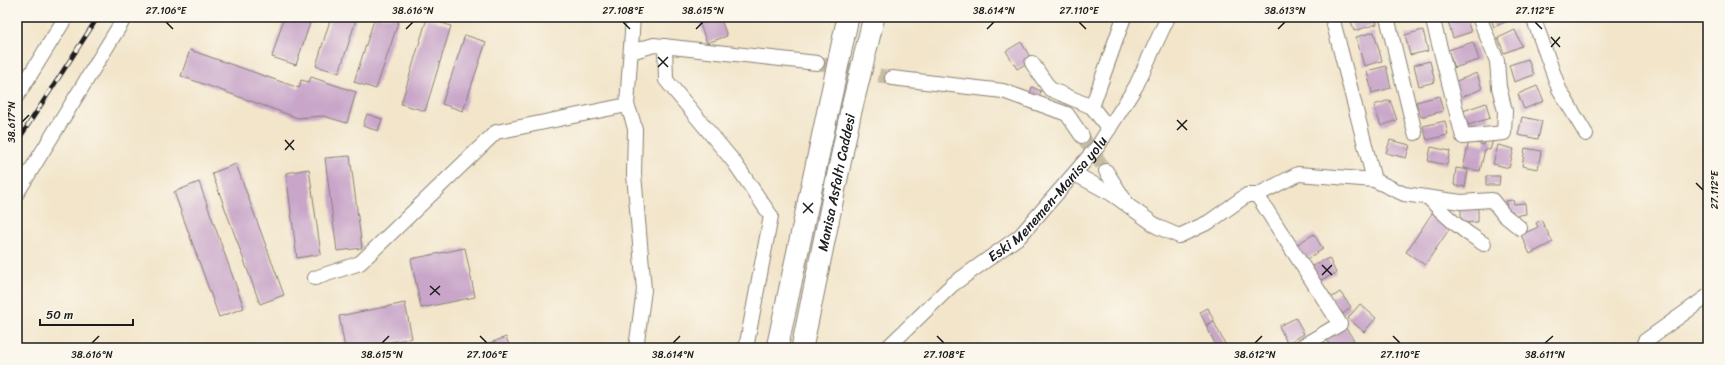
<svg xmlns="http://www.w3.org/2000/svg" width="1725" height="365" font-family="Sriracha,sans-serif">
<rect width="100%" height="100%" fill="#fbf7ec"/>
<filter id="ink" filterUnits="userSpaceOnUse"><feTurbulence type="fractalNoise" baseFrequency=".025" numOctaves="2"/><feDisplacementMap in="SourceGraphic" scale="8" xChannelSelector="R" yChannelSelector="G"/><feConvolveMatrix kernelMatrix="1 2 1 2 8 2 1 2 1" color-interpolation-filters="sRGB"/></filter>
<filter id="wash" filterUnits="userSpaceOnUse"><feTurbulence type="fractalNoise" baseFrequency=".012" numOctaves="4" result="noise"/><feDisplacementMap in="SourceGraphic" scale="16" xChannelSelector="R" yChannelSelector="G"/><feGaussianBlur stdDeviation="0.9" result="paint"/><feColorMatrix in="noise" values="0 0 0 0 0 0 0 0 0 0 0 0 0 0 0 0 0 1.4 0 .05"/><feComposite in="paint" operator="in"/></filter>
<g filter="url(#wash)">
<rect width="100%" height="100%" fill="#f2e5ca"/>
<g id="blocks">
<!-- building -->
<path fill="#c8a5c9" d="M284 17H312L296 65 272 57Z
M331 17H357L339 73 316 66Z
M375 17H400L376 89 354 82Z
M705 17H720L727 36 707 43 698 19Z
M1350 17H1375L1377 24 1354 31Z
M1402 17H1416L1403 21Z
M1460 17H1466L1471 32 1453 38 1448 22Z
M1490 17H1511L1512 19 1494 27Z
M427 18 451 26 425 111 401 104Z
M1423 30 1428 51 1410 55 1405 35Z
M1515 30 1522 46 1504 53 1498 38Z
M1374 32 1382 61 1364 66 1356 37Z
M465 35 486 42 463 111 442 104Z
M1021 42 1032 60 1017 69 1006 51Z
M1473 42 1479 60 1454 68 1448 50Z
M190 50 299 88 301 80 309 82 311 77 356 92 347 123 323 116 298 118 181 76Z
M1528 59 1534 75 1514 82 1509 65Z
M1430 61 1435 82 1419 86 1414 65Z
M1386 66 1391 88 1372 93 1367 71Z
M1477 73 1482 89 1459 98 1454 82Z
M1537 86 1544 101 1524 109 1518 94Z
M1032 87 1041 91 1038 99 1029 96Z
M1439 96 1443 111 1421 117 1416 102Z
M1390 100 1397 120 1381 126 1374 105Z
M1486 103 1490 118 1468 125 1463 111Z
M367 114 382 119 378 131 363 126Z
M1522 117 1542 121 1538 139 1518 135Z
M1445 121 1448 135 1427 140 1423 126Z
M1486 139 1493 140 1490 150 1485 149 1480 171 1463 168 1469 141 1484 145Z
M1390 140 1410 145 1406 158 1386 153Z
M1498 145 1514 149 1509 168 1493 164Z
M1431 147 1450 151 1447 165 1428 161Z
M1525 148 1541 151 1538 169 1522 166Z
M350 156 362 248 337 251 325 158Z
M236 164 284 295 260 304 212 173Z
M1456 168 1468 170 1465 187 1454 185Z
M309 169 321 254 297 258 286 173Z
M1486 176H1500L1499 185H1486Z
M199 182 244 308 219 317 174 192Z
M1513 200 1514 204 1525 203 1526 214 1513 216 1512 211 1507 212 1506 201Z
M1478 206V222L1461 223V207Z
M1433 212 1452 225 1425 265 1406 252Z
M1541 220 1553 242 1530 254 1521 235 1538 227 1536 223Z
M1314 234 1323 249 1305 260 1296 245Z
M465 248 475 297 421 308 411 259Z
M1329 258 1336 273 1319 281 1312 266Z
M1340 292 1351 307 1343 314 1331 298Z
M405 303 412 338 358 348H345L339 316Z
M1360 304 1376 318 1364 332 1348 318Z
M1208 308 1214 321 1206 325 1200 312Z
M1296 318 1304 334 1287 343 1279 326Z
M1214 322 1227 348H1217L1206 325Z
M1345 327 1354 340 1342 348H1332L1326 339Z
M506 337 510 348H477Z
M1324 342 1327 348H1310Z"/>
</g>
</g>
<g filter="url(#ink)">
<use href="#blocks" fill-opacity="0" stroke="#878073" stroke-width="1"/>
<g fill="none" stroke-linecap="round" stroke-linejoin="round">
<!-- minor-tunnel -->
<path stroke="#c7bda7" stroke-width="14" stroke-dasharray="14 7" stroke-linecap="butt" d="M817 63 892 78
M1082 136 1106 171"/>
<defs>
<g id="minor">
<path d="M633 17 627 105 632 118 635 129 634 174 644 290 636 348"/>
<path d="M1332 17 1374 180"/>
<path d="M1387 17 1415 133"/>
<path d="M1432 17 1463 137 1504 133 1505 111 1499 87 1497 61 1479 17"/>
<path d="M1533 17 1559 89 1586 134"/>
<path d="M665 46 666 80 734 162 771 216 746 348"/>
<path d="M631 52 654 45 817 63"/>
<path d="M1032 63 1050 89 1092 107"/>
<path d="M892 78 1003 91 1067 114 1082 136"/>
<path d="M17 96 66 17"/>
<path d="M1109 129 1092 107 1124 17"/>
<path d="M1106 171 1124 199"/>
<path d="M1075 174 1112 194 1158 227 1179 236 1209 222 1247 195H1257L1298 174 1374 180 1404 194 1461 202 1492 200 1504 215 1520 228"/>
<path d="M17 193 125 17"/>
<path d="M1257 195 1340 324 1299 348"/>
<path d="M1429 198C1445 217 1463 231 1484 244"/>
<path d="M315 278 360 263 496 132 627 105"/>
<path id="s1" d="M887 348 952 285 1020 236 1098 146 1136 86 1168 17"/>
<path d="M1642 348 1645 341 1708 296"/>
</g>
<g id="highway">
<path d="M777 348 848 17"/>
<path id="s2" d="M802 348 850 115 874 17"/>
</g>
</defs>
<!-- minor casing -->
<use href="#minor" stroke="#878073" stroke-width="16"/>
<!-- highway casing -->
<use href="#highway" stroke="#878073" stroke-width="23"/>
<!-- minor -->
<use href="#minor" stroke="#fff" stroke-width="14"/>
<!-- highway -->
<use href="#highway" stroke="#fff" stroke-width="21"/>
<defs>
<path id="rail" d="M17 142 98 17"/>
</defs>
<!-- rail casing -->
<use href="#rail" stroke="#1c1c1c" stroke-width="4.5"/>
<!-- rail -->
<use href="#rail" stroke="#fbf7ec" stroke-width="3" stroke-dasharray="9" stroke-linecap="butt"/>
</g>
</g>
<!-- ticks -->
<path fill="none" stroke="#1c1c1c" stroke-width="1.5" d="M166 22 173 29M623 22 630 29M1079 22 1086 29M1535 22 1542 29M406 29 413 22M696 29 703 22M987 29 994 22M1278 29 1285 22M1551 37 1560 47M1551 47 1560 37M658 57 668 67M658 67 668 57M1177 120 1187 130M22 122 29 115M1177 130 1187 120M285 140 294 150M285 150 294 140M1696 183 1703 190M803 203 813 213M803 213 813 203M1322 265 1332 275M1322 275 1332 265M430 286 440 295M430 295 440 286M480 336 487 343M937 336 944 343M1393 336 1400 343M92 343 99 336M382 343 389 336M673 343 680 336M1255 343 1262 336M1545 343 1553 336"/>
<g text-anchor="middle" stroke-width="3" stroke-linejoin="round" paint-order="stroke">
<!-- street labels -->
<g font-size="14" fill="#1c1c1c" stroke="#fbf7ec">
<text dy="5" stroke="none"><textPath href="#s2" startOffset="169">Manisa Asfaltı Caddesi</textPath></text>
<text dy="5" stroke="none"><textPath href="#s1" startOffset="220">Eski Menemen-Manisa yolu</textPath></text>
</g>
</g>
<!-- margin -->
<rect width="1725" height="365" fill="none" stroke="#fbf7ec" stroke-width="44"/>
<!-- scale -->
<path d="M40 319v6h93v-6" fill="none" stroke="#1c1c1c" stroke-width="2"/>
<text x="46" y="319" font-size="12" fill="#1c1c1c" stroke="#fbf7ec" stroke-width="3" paint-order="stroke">50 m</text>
<rect x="22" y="22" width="1681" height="321" fill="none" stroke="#1c1c1c" stroke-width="1.5"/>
<g font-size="10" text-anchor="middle" fill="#1c1c1c">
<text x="166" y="14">27.106°E</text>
<text x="413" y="14">38.616°N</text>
<text x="623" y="14">27.108°E</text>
<text x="703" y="14">38.615°N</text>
<text x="994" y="14">38.614°N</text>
<text x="1079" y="14">27.110°E</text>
<text x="1285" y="14">38.613°N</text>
<text x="1535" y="14">27.112°E</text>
<text transform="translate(11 122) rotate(-90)" y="4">38.617°N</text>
<text transform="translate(1714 190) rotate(-90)" y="4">27.112°E</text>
<text x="92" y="358">38.616°N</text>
<text x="382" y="358">38.615°N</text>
<text x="487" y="358">27.106°E</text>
<text x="673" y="358">38.614°N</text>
<text x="944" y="358">27.108°E</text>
<text x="1255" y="358">38.612°N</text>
<text x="1400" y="358">27.110°E</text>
<text x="1545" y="358">38.611°N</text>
</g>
</svg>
